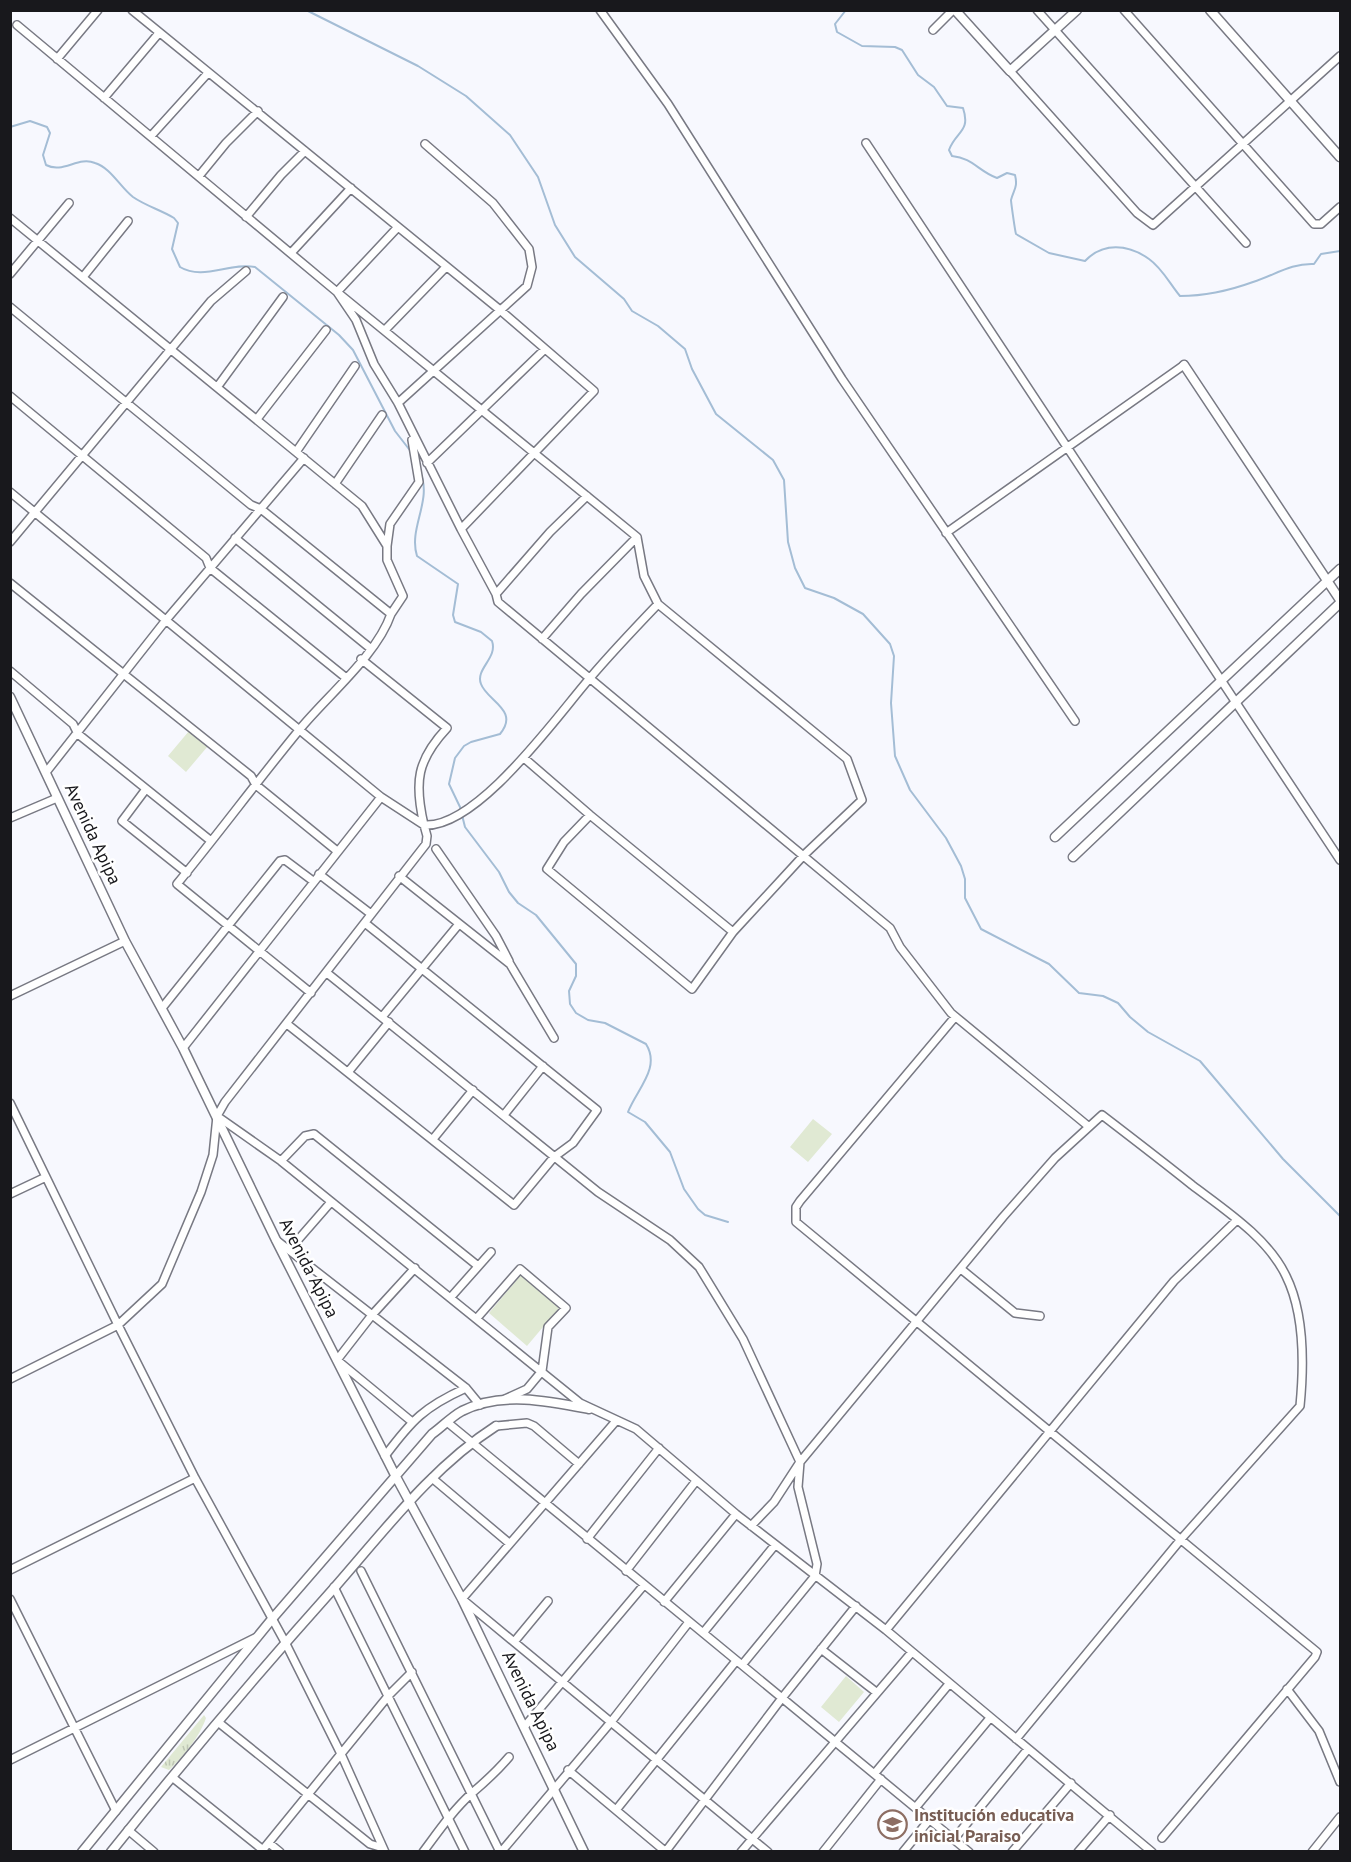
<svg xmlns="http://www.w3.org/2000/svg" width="1351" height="1862" font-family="'PT Sans',sans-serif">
<defs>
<pattern id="grass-tufts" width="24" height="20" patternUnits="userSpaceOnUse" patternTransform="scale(1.5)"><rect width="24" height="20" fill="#e0e9d3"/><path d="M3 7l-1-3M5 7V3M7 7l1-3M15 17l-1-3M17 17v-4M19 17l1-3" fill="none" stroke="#bfc7b5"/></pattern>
</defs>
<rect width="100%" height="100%" fill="#f7f8fe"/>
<!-- grass -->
<path fill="url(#grass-tufts)" d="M204 1715 206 1718C200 1736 183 1757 169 1770L161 1767Z"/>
<!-- garden -->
<path fill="#e0e9d3" d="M189 731 208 746 186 772 168 756Z
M813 1119 832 1134 808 1162 790 1147Z
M521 1275 559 1308 527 1346 489 1313Z
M846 1676 864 1692 839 1722 821 1707Z"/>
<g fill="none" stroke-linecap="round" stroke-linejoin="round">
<!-- stream -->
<path stroke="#a4bdd5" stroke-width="2" d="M306 10 418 66 466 96 510 135 538 177 555 225 575 257 624 299 632 311 658 326 685 349 692 369 716 414 773 460 784 480 788 542 795 568 805 588 834 598 863 614 890 644 894 656 891 703 895 756 910 790 946 838 961 866 965 879V898L981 929 1049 964 1079 993 1103 996 1118 1003 1130 1017 1148 1032 1200 1061 1283 1159 1340 1216
M846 10 835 24 837 32 862 46 895 47 902 50 918 75 934 87 947 106 963 108C971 132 956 131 949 150L952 156C973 158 978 171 997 178L1007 173 1015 175C1018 187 1014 189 1011 200 1011 202 1015 231 1016 234L1049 253 1085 261C1103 242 1128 244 1149 259 1162 268 1170 284 1180 296 1203 296 1231 290 1253 282 1275 275 1291 263 1314 264L1321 254 1340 251
M10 127 30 121 47 127 50 133 43 155 46 165C63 174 78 156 95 163 111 168 120 187 133 197 146 206 161 210 174 218L178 223 172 249 180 267C203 281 230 262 255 267L339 335 353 350 395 431 412 453
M420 472C433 500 408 528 417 556L458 584 453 615 455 622 481 632 492 641C498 658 475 669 481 684 487 701 520 710 500 734L471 742 464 746 455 758 449 784 460 807 465 827 499 872 509 892 518 903 536 915 576 964V976L569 991 570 1004 576 1013 588 1020 605 1023 646 1044C661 1068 637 1089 628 1112L645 1122 670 1152 684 1189 698 1209 705 1215 728 1222"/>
<defs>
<path id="minor" d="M132 10 500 310 594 391 461 529 496 594
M600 10 668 104 842 379 1075 721
M1037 10 1246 243
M1124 10 1314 224H1321L1340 207
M17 25 337 292 637 537 644 576 658 604 847 759 862 800 804 855 733 932 692 989 547 869 564 842 590 815
M933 30 953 10
M57 59 98 10
M1010 71 1137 213 1153 225 1340 56
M104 98 159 33
M151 136 208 73
M866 143 1340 860
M199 176 226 143 258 111
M246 217 281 175 305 151
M10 218 362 506 387 546V560L403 596 391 614
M398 227 337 292 356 320 374 364 398 403 461 529
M291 253 351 188
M10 274 69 203
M83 277 128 221
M10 307 251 505 261 509 391 614C377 655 327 696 300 729 258 780 219 833 177 884L311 993
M385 330 446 267
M218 386 283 297
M10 396 206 558 210 568 345 677
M398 403 527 286 532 267 529 249 493 203 425 144
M257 419 326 330
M296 452 355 366
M427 463 545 349
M335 484 382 415
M10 492 381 797 424 825 427 836 426 844 225 1102 217 1116 213 1155 201 1192 162 1284 118 1325 10 1379
M587 496 550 532 496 594 498 602 890 928 900 947 951 1013 1088 1126
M946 533 1184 365
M235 538 370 648
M10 542 211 301 246 271
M387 546 390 524 419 482 412 440
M10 583 251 776 256 785 337 851
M542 639 581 594 637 537
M361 659 447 728C417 760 414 782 424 825 477 829 557 716 590 678 612 652 635 628 658 604
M10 671 73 724 78 734 211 841
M524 758 590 815 733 932
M47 771 166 620 304 458
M146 789 122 821 187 873
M10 818 57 798
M436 849 496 936 509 961
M319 874 371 914
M399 876 510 964 554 1038
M327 973 598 1192 670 1240 699 1267 743 1339 800 1462 798 1487 817 1564 815 1576 742 1665
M10 996 125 941
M162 1008 280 861 285 860 313 881
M382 1017 459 924
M955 1017 800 1201 796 1207V1222L1317 1652 1315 1657 1162 1838
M287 1024 514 1205 554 1157 573 1143 597 1110 365 923
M183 1048 381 797
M349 1071 389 1022
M10 1103 118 1325 195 1478 285 1642 341 1754 385 1852
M504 1115 543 1066
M217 1116 281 1161 580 1403 636 1429 736 1514 886 1630 1152 1852
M433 1139 473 1090
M281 1161 305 1136 314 1134 478 1266
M10 1194 46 1177
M276 1240 466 1388 480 1405
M290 1249 331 1202
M961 1269 1015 1313 1040 1316
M451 1297 491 1252
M477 1318 520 1269 566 1308 548 1327 542 1371 527 1389 505 1399
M411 1421 337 1360 372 1315 415 1268
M616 1421 462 1599 768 1852
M447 1422 969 1852
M496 1426 527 1423 534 1426 579 1464
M385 1456C412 1420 424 1407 466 1388
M432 1478 509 1543
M751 1526 774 1502 800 1462 1003 1217 1055 1158 1102 1115C1132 1138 1162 1161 1192 1185 1225 1210 1268 1238 1286 1276 1305 1314 1304 1365 1300 1406L1182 1538 1016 1739
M587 1539 659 1448
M10 1570 195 1478
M361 1571 500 1852
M626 1571 696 1481
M334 1587 465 1852
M10 1599 116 1811
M664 1602 736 1514
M886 1630 1174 1281 1237 1220
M703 1633 775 1545
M514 1642 548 1601
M821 1649 876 1692
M1287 1689 1319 1731 1340 1782
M218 1722 370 1844 383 1848
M525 1726 644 1585
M10 1760 255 1638
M568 1770 666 1852
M875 1773 949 1684
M172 1777 263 1850
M916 1807 990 1718
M616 1810 736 1661
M128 1830 154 1852
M954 1839 1028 1749
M269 1843 280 1852
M666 1851 782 1698 856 1606
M261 1852 389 1695 412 1672
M423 1852C438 1832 453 1810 472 1793 485 1782 497 1771 509 1757
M501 1852 611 1722 689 1622
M741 1852 912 1652
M823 1852 881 1779
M903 1852 930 1819
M1012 1852 1071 1783
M1078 1852 1110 1815
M1312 1852 1340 1817"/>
<path id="tertiary" d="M955 10 1010 71 1077 10
M1210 10 1340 157
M1184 365 1340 600
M10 697 125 941 183 1048 276 1240 395 1475 462 1599 584 1852
M1055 837 1340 569
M1073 857 1340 603
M82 1852 272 1619 432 1434C442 1427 451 1417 462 1411 501 1391 549 1401 589 1409
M111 1852C183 1762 258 1673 335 1587 385 1530 432 1467 496 1426"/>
</defs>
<!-- minor casing -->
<use href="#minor" stroke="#787983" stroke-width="10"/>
<!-- tertiary casing -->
<use href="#tertiary" stroke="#787983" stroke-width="11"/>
<!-- minor -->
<use href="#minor" stroke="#fff" stroke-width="7"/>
<!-- tertiary -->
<use href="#tertiary" stroke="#fff" stroke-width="8"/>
</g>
<!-- icons -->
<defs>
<symbol id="school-ring" viewBox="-11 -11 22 22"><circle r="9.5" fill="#fff" stroke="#8d6e63" stroke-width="1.5"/><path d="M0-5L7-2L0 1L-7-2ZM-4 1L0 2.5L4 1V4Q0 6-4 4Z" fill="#8d6e63"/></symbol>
</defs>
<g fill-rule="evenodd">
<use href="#school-ring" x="876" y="1808" width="33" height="33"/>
</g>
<g text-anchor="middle" stroke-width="5" stroke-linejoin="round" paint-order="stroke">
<!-- street labels -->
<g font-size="18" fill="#18181c" stroke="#fff">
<text transform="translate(93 834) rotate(65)" y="6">Avenida Apipa</text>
<text transform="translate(309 1268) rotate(63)" y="6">Avenida Apipa</text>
<text transform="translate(531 1701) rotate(64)" y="6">Avenida Apipa</text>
</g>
<!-- education labels -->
<g font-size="18" font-weight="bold" fill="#785e54" stroke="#fff" text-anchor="start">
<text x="914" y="1821">Institución educativa<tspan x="914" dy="21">inicial Paraiso</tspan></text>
</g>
</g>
<!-- border -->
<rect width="1351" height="1862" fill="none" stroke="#18181c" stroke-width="24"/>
</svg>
